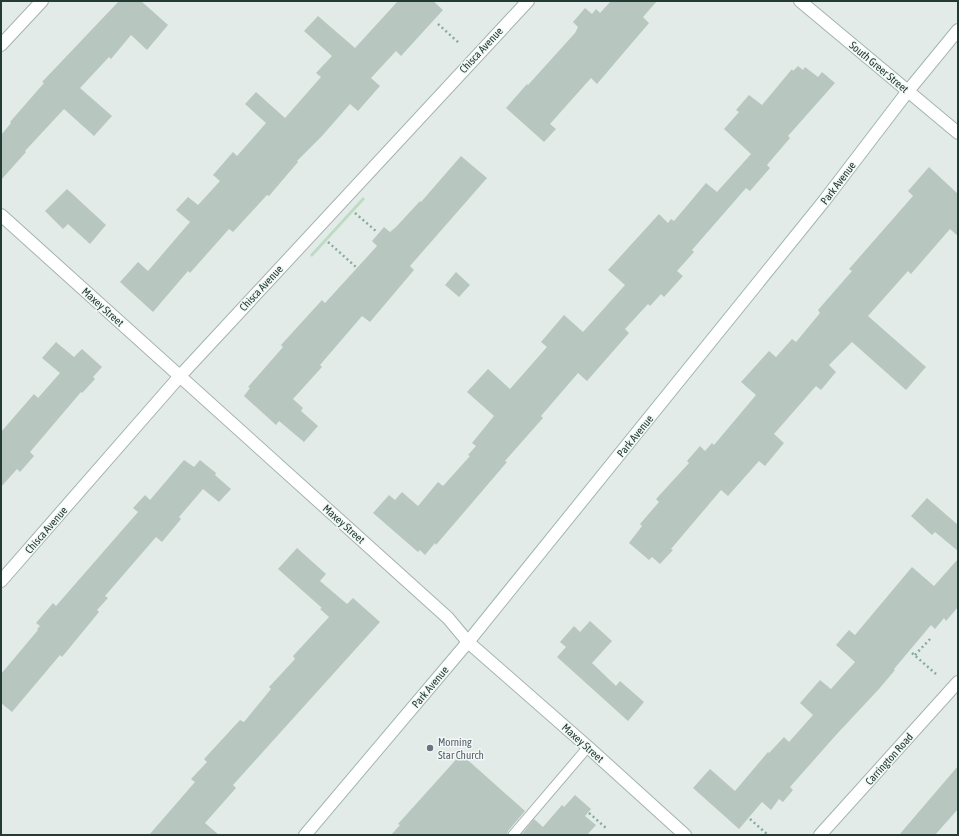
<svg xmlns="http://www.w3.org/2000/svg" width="959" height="836" font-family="'Asap Condensed',sans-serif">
<rect width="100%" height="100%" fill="#e2ebe7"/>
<!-- green -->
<path fill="#bddbc4" d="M363 197 365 199 312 257 310 255Z"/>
<!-- building -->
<path fill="#b8c6c0" d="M119 1H141L168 25 147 50 131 35 111 59 109 57 80 88 112 116 94 136 64 109 25 151 26 152 1 180V135L11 123 10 122 44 83 42 82Z
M398 1H433L443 10 401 56 396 51 371 78 380 86 358 111 350 104 322 136 297 161 298 162 269 196 267 195 233 232 229 229 190 273 188 271 153 312 120 282 138 262 148 271 190 222 176 210 188 197 198 205 220 181 213 175 233 152 237 156 266 123 245 104 256 92 285 118 321 77 316 73 332 56 304 31 318 16 355 48Z
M611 1H657L643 17 649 23 597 84 591 78 550 124 556 129 544 142 506 108 527 84 528 85 575 33 578 27 573 22 585 8 592 14 596 9 600 13Z
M798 66 803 70 805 67 818 77 822 72 835 83 788 136 790 138 767 165 770 168 750 191 746 188 692 250 694 252 677 271 683 276 664 297 661 294 650 306 648 304 625 329 629 333 587 381 578 373 541 416 543 418 505 461 507 462 436 545 435 543 425 555 420 550 418 552 373 513 389 495 395 500 402 492 418 506 438 482 443 486 470 456 468 455 476 446 472 443 494 416 467 392 488 369 510 389 547 347 541 342 564 315 583 332 625 285 608 270 659 214 668 223 671 219 674 221 706 183 717 192 751 154 724 129 739 112 736 110 749 95 762 105 792 69 793 71Z
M461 156 487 178 410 266 414 270 370 322 362 316 320 365 322 367 293 399 303 408 301 411 318 426 304 442 279 421 276 425 244 396 250 388 248 387 283 347 281 345 322 300 325 303 377 246 372 241 384 227 390 232 396 227 420 201 421 202Z
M929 167 958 194V236L950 229 911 274 908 271 868 316 926 367 906 390 852 342 829 365 836 372 821 390 816 386 774 434 784 443 765 466 759 461 728 496 721 490 671 549 673 550 660 564 652 557 649 560 629 543 642 526 640 524 659 502 656 499 689 463 687 461 700 446 705 451 712 443 714 445 756 395 741 382 769 351 776 357 792 339 796 342 820 313 818 310 852 271 849 269 913 196 908 191Z
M67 189 106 225 90 244 68 224 63 229 45 211Z
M456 272 470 285 459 297 445 285Z
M56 342 74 357 82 349 102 367 93 377 95 379 84 391 82 393 81 392 30 452 34 456 20 472 17 469 1 487V432L34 394 38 398 60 373 42 358Z
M184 460 194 467 200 460 216 473 215 475 231 489 219 502 203 489 179 517 181 519 162 542 156 537 105 596 108 598 97 610 99 612 62 657 60 655 12 712 1 703V674L38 630 37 629 40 626 36 623 53 603 56 606 138 512 133 508 145 495 150 500Z
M927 498 958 525V551L935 532 932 535 911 516Z
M297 548 326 574 320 581 347 604 353 598 380 622 233 785 236 788 205 823 219 835H149L195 782 191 779 207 762 204 759 240 720 244 722 271 689 269 687 295 659 293 656 329 617 320 609 322 608 278 569Z
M958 559V607L946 621 944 618 935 629 931 625 894 669 895 670 879 689 836 735 790 787 793 790 783 802 779 799 771 810 762 802 739 829 693 788 710 769 735 791 768 752 769 753 784 737 789 742 813 715 800 703 820 680 831 689 855 662 836 645 849 630 855 635 912 567 934 586Z
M590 621 612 641 592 663 616 686 620 681 644 702 628 721 557 657 566 647 560 642 574 626 580 632Z
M461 754 525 811 508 831 507 835H391L400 825 398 824Z
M958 766V809L935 835H899Z
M575 795 591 809 585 816 596 825 587 835H521L534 819 543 827 562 805 564 807Z"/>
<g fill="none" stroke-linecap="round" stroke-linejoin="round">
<defs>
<path id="lane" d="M513 835 588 747"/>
<path id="street" d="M800 1 958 133
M1 45 42 1
M1 215 448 618 468 642 589 748 685 835
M1 581 180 376 528 1
M820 835 958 682"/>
<path id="secondary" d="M305 835 468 642 824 201 908 91 958 30"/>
</defs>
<!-- lane casing -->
<use href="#lane" stroke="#a5b3ae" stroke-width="11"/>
<!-- street casing -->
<use href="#street" stroke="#a5b3ae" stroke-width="14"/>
<!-- secondary casing -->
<use href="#secondary" stroke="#a1b6ae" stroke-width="14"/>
<!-- path -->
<path stroke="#85ac9f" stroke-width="2.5" stroke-dasharray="2 3" stroke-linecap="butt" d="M438 24 459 43
M355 213 377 232
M328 242 356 267
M912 653 936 674
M915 655 930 639
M589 813 606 828
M750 819 768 835"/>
<!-- lane -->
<use href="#lane" stroke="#fff" stroke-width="9"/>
<!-- street -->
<use href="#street" stroke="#fff" stroke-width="12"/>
<!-- secondary -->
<use href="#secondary" stroke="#fff" stroke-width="12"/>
</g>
<!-- markers -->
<circle fill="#6b7280" stroke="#f2f8f5" stroke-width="1.5" cx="430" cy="748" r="4"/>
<g text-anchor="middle" stroke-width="3" stroke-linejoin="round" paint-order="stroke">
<!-- street labels -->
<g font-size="11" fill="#233b34" stroke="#f2f8f5">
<text transform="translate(481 50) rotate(-47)" y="4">Chisca Avenue</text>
<text transform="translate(879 67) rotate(40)" y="4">South Greer Street</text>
<text transform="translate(838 183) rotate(-53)" y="4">Park Avenue</text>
<text transform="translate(261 288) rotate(-47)" y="4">Chisca Avenue</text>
<text transform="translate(103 307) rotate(42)" y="4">Maxey Street</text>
<text transform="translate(635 436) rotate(-51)" y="4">Park Avenue</text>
<text transform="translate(344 524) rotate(42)" y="4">Maxey Street</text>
<text transform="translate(46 530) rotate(-49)" y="4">Chisca Avenue</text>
<text transform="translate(430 687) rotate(-50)" y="4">Park Avenue</text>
<text transform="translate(583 743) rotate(42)" y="4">Maxey Street</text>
<text transform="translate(889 759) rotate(-48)" y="4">Carrington Road</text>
</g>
<!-- worship labels -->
<g font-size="11" fill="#5b616d" stroke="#f2f8f5" text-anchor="start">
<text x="438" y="746">Morning<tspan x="438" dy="13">Star Church</tspan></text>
</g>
</g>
<!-- border -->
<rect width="959" height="836" fill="none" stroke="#233b34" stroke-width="4"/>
</svg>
